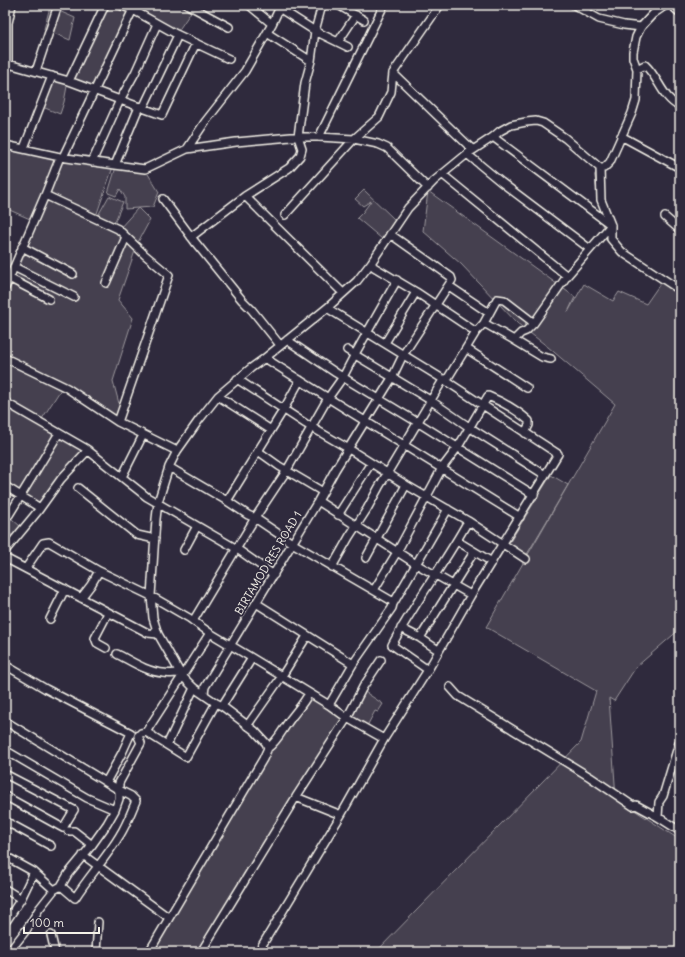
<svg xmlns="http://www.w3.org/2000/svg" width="685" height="957" font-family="Delius,sans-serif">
<rect width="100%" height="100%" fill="#2f2a3d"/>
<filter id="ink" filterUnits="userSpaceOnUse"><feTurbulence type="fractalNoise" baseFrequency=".025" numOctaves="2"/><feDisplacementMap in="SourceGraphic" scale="8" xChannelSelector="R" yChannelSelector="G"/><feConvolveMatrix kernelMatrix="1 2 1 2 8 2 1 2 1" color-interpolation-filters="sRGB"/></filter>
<g filter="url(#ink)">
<!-- green -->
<path fill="#454050" stroke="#9c989c" d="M105 5H120L132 10 135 5H179L191 12 176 34 132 10 95 90 68 81 64 102 60 114 40 106 52 76 67 81Z
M50 7 75 18 70 40 44 29Z
M5 145 113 167 95 219 112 228 136 248 118 300 133 318 113 381 121 411 118 422 63 386 40 422 85 448 41 505 15 489 5 506V292L48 186 30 219 5 208Z
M116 167 145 169 159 192 153 207 138 208 150 220 137 244 119 229 138 208 125 209V197L120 189 116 196 108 193Z
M364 190 395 220 382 239 357 218 363 212 371 201 363 206 355 199Z
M428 191 575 297 568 312 584 284 613 301 619 292 646 304 664 278 680 290V629L636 667 614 701 609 698 616 798 680 840V952H376L581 742 596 691 486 627 615 404 548 347 517 323 461 264 423 231Z
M109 196 123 202 113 226 96 219Z
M551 475 568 485 526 556 508 545Z
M5 513 20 526 13 536 5 531Z
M365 692 383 704 378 712 375 711 367 726 350 715Z
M306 694 345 717 198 952H150L263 762 285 730Z"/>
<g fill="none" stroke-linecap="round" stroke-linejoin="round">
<!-- stream -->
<path stroke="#a19ea0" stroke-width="1.5" d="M660 14 670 7
M644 29 650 22
M597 171 595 175 598 198
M602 221 603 229
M605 237V239L610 243
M612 246 619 254"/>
<defs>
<path id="minor" d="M105 5 69 81 120 100 135 73 157 24
M120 5 133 10 176 34 229 59
M188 5 229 27
M249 5 272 24
M338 5 364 20
M574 5 599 19 624 25 641 27
M671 5 680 13
M279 8 315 31 348 47
M267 33 311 61
M338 42 356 15
M5 63 69 81
M637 69 645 65C659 78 662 98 680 107
M36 71 58 5
M393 73 473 150
M5 78 8 64V23L12 5
M621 136 680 168
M319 137 384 5
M493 137 611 225 567 276 534 323 526 331 521 333 514 340
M5 145 60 157 115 165 145 169 187 149 236 142 291 137H319L354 139 378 144 387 148 428 188
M24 148 52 76
M187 149 205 122 245 71 272 24 281 5
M467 154 501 182 590 249
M63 157 135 5
M92 162 120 100 162 115 196 43
M115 165 139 107 144 106 178 35
M600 168 601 200 611 225V239L622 252 680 290
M442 174 567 276
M45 195 118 229 145 255 169 275 118 422
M245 196 343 293
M163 199 195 242 242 300 252 310 280 345
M285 215 354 139 379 117 391 92 393 73 440 5
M665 217 680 230
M191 237 245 196 289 168 300 156 302 149 298 137 305 83 311 61 315 31 322 5
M22 247 73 274
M371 263 374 267 416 292 476 332
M14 267 74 297
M9 278 49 299
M106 283 126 237
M449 286 489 313
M5 288 45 195 60 157
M484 323 514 340 542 357 551 359
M287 340 336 373 417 422 534 495
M385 343 416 292
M467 349 527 388
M347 350 430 400 469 427 545 475
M5 358 67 388 118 422 177 451
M265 358C349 412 435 464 520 517
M237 379 306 424 349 449 406 485 468 521 526 559
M446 381 476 332 484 323 497 299 504 300 534 323
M218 396 271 430
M5 402 85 448 147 497 237 549 274 575
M258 451 279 466 323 492
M169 467 227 501 248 515 255 518 292 543 392 601 393 604 392 608 353 664 329 705
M122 477 143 435
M5 486 40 508
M78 488 137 535 155 539
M227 501 284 409 300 380
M318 501 416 564 471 595
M9 515 59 433
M338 515 371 463
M457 541 492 562
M184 550 197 526
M5 551 38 511 61 479 88 450
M5 558 148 633 158 634
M366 558 406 485
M332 567 349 537 367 509 379 487 443 380
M26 568 43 543 49 542 99 571
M374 590 397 552 442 468 458 447 488 396C503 402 517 410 529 421V425L525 433
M81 598 91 585 99 571 151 596 189 618 210 633 252 658 329 705 347 718 384 739
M256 603 353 664
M393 604 448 509
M50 619 65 589
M193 621 255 518 287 470 328 398 343 377 355 354 397 280
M401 628 420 638 438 650
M420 638 474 552
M106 648 97 643 95 638 108 613
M117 654C131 661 147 672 163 673 169 674 174 673 179 673
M5 665 46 689 131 733 122 753 106 782
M428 670 392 645C415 602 445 563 468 521
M450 687 458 696 590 777 633 806 636 805 658 817 680 831
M204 694 205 687 318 501 335 470 392 378 403 355 452 280 451 277 390 234
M222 706 252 658
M5 721 119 790 131 796 136 801C131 812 127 824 120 835 107 857 89 876 75 898L61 886
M247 726 282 676 307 636
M146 732 186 757 216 703
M167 745 194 688
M268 748C279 740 283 728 292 717 298 709 304 703 309 693
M5 750 87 798 115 810
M5 774 74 810 63 828 5 796
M296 797 341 815
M658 817 659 802 663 796 680 740
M5 821 51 846
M68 831H74L92 845
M83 855 168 917
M5 856 34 872 54 890
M5 889 21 899
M7 920 21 899 34 872
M51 935 55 952
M9 952 27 929 39 909 54 890 61 886 68 874 92 845 107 824 115 810 119 799V783L141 743 138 736 141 733 146 732 210 633
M96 952 98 922
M149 952 263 759 268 748 266 743 255 731 222 706 216 703 194 688 182 676 158 634 153 618 151 596 156 519 158 502 169 467 177 451 199 420 218 396 251 368 265 358 327 308 357 281 371 263 408 208 434 181 467 154 493 137 500 131 511 125 526 122 536 121 543 123 565 138 600 168H604L610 162 632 113 636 100 637 69 633 58V52L636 37 641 27 653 14 666 5
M201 952 296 797 347 718 363 687 381 660
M258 952 341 815 384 739 428 670 471 595 558 454 446 381 327 308"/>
</defs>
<!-- minor casing -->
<use href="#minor" stroke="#f4f1e8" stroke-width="10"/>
<!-- minor -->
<use href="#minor" stroke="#2f2a3d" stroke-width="7"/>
</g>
</g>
<g text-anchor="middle" stroke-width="3.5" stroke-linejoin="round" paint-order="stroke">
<!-- street labels -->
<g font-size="11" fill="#f4f1e8" stroke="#2f2a3d">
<text transform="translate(268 563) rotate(-59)" y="4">BIRTAMOD RES ROAD 1</text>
</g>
</g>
<!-- margin -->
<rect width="685" height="957" fill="none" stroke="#2f2a3d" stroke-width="20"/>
<rect x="10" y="10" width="665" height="937" fill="none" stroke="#f4f1e8" stroke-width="1.5" filter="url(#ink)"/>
<!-- scale -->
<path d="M24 927v6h75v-6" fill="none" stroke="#f4f1e8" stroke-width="2"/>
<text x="30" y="927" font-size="12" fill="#f4f1e8" stroke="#2f2a3d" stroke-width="3" paint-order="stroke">100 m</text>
</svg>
